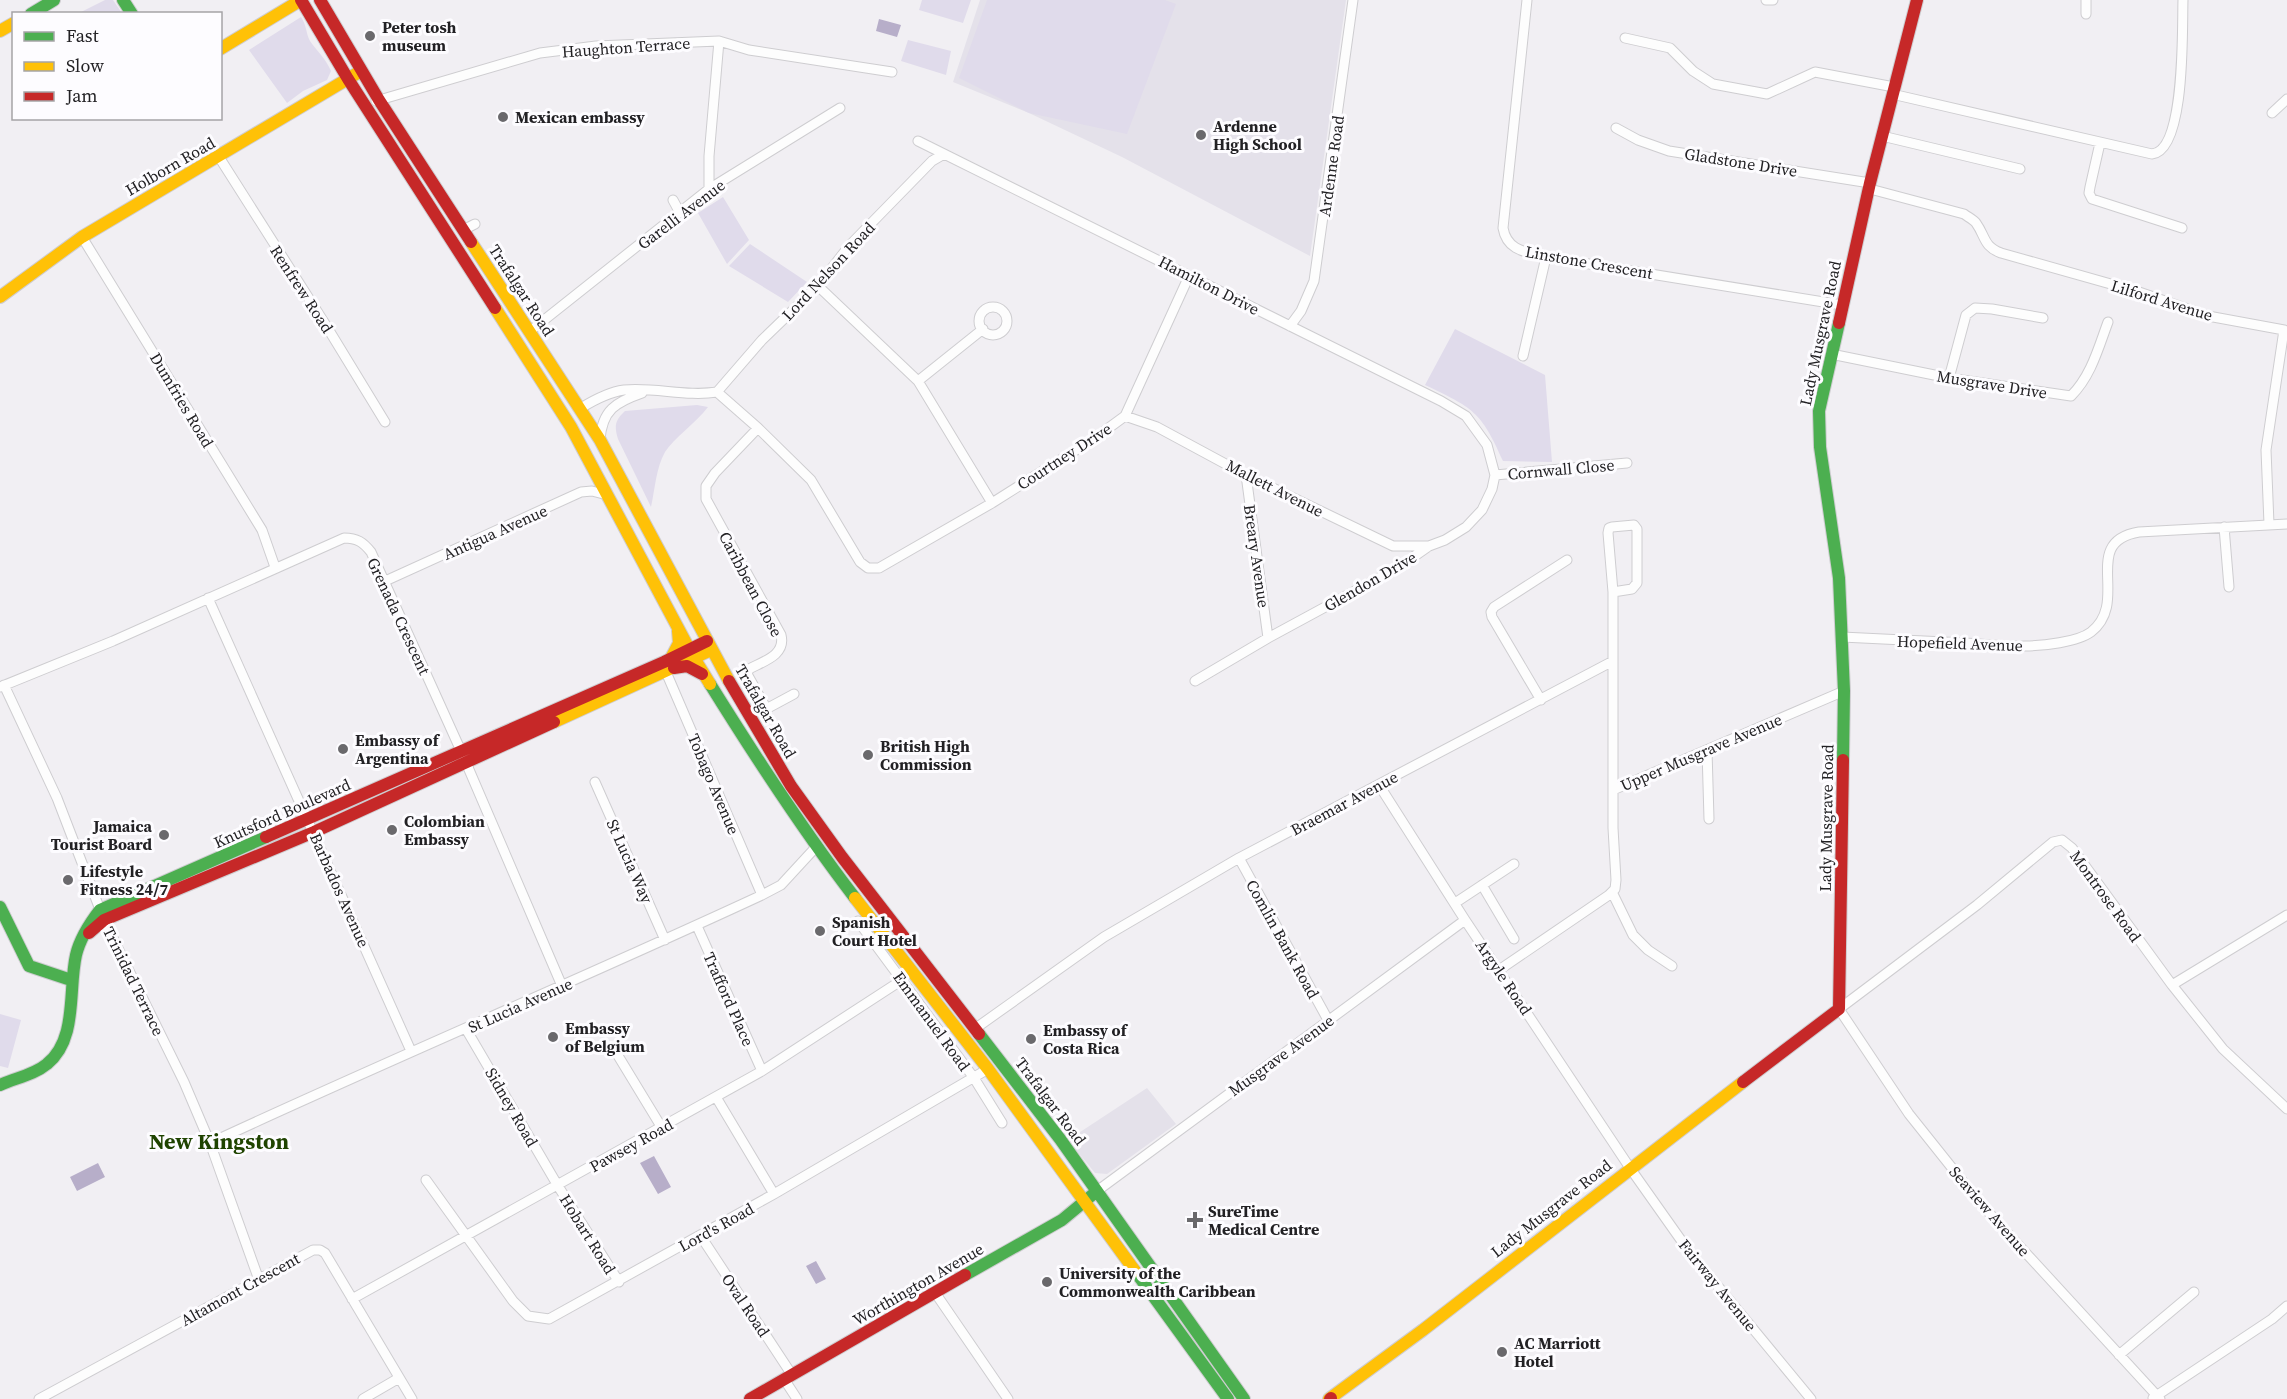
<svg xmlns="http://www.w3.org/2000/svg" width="2287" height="1399" font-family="'Source Serif 4',serif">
<rect width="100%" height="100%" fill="#f1eff3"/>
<!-- built -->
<path fill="#e4e1ea" d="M980 0H1346L1310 256 1122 157 1029 113 953 82Z
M1147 1088 1176 1124 1107 1174 1095 1173 1068 1140Z"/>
<!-- green -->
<path fill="#e0dbeb" d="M105 0H113L122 13H79Z
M922 0H971L963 23 919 10Z
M987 0H1165L1176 4 1127 134 1029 113 959 78Z
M301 17C307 26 306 34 310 41 317 51 326 59 331 71L327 80 303 91 287 103 249 50Z
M908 40 951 51 946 75 901 61Z
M723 197 749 240 727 264 698 213Z
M750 244 807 282 788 302 729 266Z
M1455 329 1545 375 1552 462 1503 461C1481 411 1473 408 1425 385Z
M697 405 708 407C696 423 674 438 665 452 656 468 655 489 651 507L618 439C614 426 615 420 625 411Z
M0 1014 21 1020 8 1068 0 1066Z"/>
<!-- water -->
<path fill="#b7aec9" d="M879 19 901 25 897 37 876 31Z
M654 1156 671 1187 658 1194 640 1163Z
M98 1163 105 1177 77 1191 70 1177Z
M816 1261 826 1279 816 1284 806 1266Z"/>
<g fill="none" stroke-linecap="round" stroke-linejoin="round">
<defs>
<path id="street" d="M1527 0 1503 228C1507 251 1526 252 1546 257L1842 305
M1766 0H1773
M2086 0V14
M1625 38 1670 48 1693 71 1713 84 1767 94 1815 72 1894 87
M1892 94 2152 154C2186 151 2182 27 2183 0
M376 101 540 53 596 46 719 41 749 50 892 72
M2272 113 2287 99
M1616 128 1638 140 1669 151 1870 183
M1882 136 2020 169
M918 141 1441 401 1466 416 1487 445 1495 475 1492 489 1482 510 1466 527 1445 540 1429 546 1399 567 1268 638 1195 681
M2100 143 2090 187 2089 193 2092 199 2182 228
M219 157 327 327 385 422
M709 189V156L719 41
M1870 189 1964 214C1968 217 1974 220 1976 223 1986 237 1983 246 2001 253L2139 292 2208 316 2284 330 2266 450 2269 524
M673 200 680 213
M463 230 475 224
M82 237 262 530 275 567
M818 286 918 381 992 503
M979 321a14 14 0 1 1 28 0a14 14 0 1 1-28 0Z
M1290 326 1301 311 1314 281 1353 0
M529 332 709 189 840 108
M1831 354 1949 378 2071 396C2091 376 2098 349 2108 322
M1523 356 1546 257
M1949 378 1966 315 1975 308 1992 309 2043 318
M918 381 983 329
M717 392 758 428 811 480 860 562 868 568H879L992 503 1095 438 1125 416 1189 276
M717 392 762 340 818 286 849 246 932 161 944 154
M581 408C594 400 609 392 624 390 655 387 687 397 717 392
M1125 416 1157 427 1246 475 1393 546H1429
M758 428 715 473 706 486V499L781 635C786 655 764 661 749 669L747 674 765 706 768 708 794 694
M600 440C602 410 616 402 642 393
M1246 475 1268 638
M1495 475 1627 463
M2224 527 2229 587
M383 582 581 492 592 491 607 495
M1613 592 1632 589 1637 583V529L1634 525 1612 527 1609 528 1608 533 1613 592V790
M208 598 411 1051
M1842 637C1883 639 1924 641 1965 643 1985 644 2005 647 2025 646 2042 646 2078 642 2091 632 2131 601 2079 542 2139 532L2287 524
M666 672 762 895
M4 685 57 798 104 920 184 1082 210 1143 259 1280
M0 687 113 641 344 538C357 538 363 542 371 552L461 751 562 986
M1541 700 1492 617 1491 612 1494 607 1567 560
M1707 750 1709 819
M595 782 665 940
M1379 785 1465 920 1630 1168 1688 1250 1811 1399
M1239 858 1328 1020
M1482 885 1514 939
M1612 892 1633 935 1648 950 1672 966
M1455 903 1514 864
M858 921 974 1078 1002 1123
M697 926 762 1071
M1499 970 1609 895 1615 889 1616 880 1613 828V790L1844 691
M2172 985 2287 915
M976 1028 1104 937 1239 858 1613 661
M466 1029 558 1186 619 1282
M617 1054 662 1128
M716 1097 774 1194
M210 1143C393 1058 579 980 762 895L781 885 816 847
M426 1180 513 1301 528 1316 549 1319 774 1194 988 1069
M1097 1191 1465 920
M700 1235 792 1375
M936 1294 1008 1399
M352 1299 762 1071 902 980
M2119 1355 2194 1292
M784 1379 797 1399
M2153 1398 2272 1319 2287 1306
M39 1399 313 1250H320L325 1253 412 1399
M363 1399 399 1378
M2160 1399 1980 1203 1909 1114 1839 1009 1977 905 2053 842 2062 840 2072 848 2172 985 2223 1049 2287 1109"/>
<path id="fast" d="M123 0 132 14
M31 14 54 0
M1839 323 1819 411 1820 447 1839 578 1844 691 1843 760
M710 684C756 758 802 829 855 898
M0 907 29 966 71 980
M979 1034 1060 1139 1244 1399
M0 1085C15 1078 34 1075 47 1064 78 1039 68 990 76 955 80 938 90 923 100 910L266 837
M1135 1271 1228 1399
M965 1275 1062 1220 1097 1191"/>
<path id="slow" d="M0 31 14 23
M220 49 301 0
M471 242 600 440 729 681
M0 297 82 237 361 71
M495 308 571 427 694 658 710 684
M670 660 679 643 678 631
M554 722 711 650
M855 898 988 1069 1135 1271
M1329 1399 1423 1330 1743 1082"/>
<path id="jam" d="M301 0 348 79 495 308
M320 0 379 100 471 242
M1839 323 1870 183 1917 0
M674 668 687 666 702 674
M729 681 791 786 842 857 979 1034
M266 837 664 662 707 641
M89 933 104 920 314 832 554 722
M1743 1082 1839 1009 1843 760
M750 1399 965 1275
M1330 1399 1331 1398"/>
</defs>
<!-- street casing -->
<use href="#street" stroke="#cecdd0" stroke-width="11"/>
<!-- fast casing -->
<use href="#fast" stroke="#cecdd0" stroke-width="14"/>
<!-- slow casing -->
<use href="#slow" stroke="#cecdd0" stroke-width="14"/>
<!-- jam casing -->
<use href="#jam" stroke="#cecdd0" stroke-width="14"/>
<!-- street -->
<use href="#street" stroke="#fdfdfd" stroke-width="9"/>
<!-- fast -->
<use href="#fast" stroke="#4caf50" stroke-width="12"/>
<!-- slow -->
<use href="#slow" stroke="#ffc107" stroke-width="12"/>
<!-- jam -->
<use href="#jam" stroke="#c62828" stroke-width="12"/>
</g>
<!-- markers -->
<g fill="#6a696c" stroke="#fdfcff" stroke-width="2">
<circle cx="370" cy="36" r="6"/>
<circle cx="503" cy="117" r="6"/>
<circle cx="1201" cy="135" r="6"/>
<circle cx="343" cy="749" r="6"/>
<circle cx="868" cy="755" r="6"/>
<circle cx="392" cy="830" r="6"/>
<circle cx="164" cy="835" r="6"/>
<circle cx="68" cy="880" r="6"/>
<circle cx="820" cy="931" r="6"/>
<circle cx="553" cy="1037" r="6"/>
<circle cx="1031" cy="1039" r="6"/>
<path d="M1192 1211h6v6h6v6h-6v6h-6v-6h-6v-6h6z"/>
<circle cx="1047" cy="1282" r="6"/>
<circle cx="1502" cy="1352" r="6"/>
</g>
<g text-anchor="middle" stroke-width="6" stroke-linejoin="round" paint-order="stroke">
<!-- poi labels -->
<g font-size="16" font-weight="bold" fill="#222124" stroke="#fdfcff" text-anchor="start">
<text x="382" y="33">Peter tosh<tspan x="382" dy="18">museum</tspan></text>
<text x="515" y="123">Mexican embassy</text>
<text x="1213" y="132">Ardenne<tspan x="1213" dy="18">High School</tspan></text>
<text x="355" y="746">Embassy of<tspan x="355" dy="18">Argentina</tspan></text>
<text x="880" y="752">British High<tspan x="880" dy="18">Commission</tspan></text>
<text x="404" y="827">Colombian<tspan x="404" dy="18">Embassy</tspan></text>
<text x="152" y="832" text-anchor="end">Jamaica<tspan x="152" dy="18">Tourist Board</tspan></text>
<text x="80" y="877">Lifestyle<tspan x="80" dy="18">Fitness 24/7</tspan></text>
<text x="832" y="928">Spanish<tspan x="832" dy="18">Court Hotel</tspan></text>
<text x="565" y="1034">Embassy<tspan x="565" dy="18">of Belgium</tspan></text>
<text x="1043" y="1036">Embassy of<tspan x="1043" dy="18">Costa Rica</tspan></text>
<text x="1208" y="1217">SureTime<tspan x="1208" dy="18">Medical Centre</tspan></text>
<text x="1059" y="1279">University of the<tspan x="1059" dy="18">Commonwealth Caribbean</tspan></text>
<text x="1514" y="1349">AC Marriott<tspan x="1514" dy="18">Hotel</tspan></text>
</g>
<!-- street labels -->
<g font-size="16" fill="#222124" stroke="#fdfcff">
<text transform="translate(626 47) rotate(-4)" y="6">Haughton Terrace</text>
<text transform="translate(1741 162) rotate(9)" y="6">Gladstone Drive</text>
<text transform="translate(170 166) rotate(-30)" y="6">Holborn Road</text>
<text transform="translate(1331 166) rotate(-82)" y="6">Ardenne Road</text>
<text transform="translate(681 214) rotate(-37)" y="6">Garelli Avenue</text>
<text transform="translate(1589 262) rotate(10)" y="6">Linstone Crescent</text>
<text transform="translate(828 271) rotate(-47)" y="6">Lord Nelson Road</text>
<text transform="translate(1209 285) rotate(27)" y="6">Hamilton Drive</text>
<text transform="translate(302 289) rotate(57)" y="6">Renfrew Road</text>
<text transform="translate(522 290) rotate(57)" y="6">Trafalgar Road</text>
<text transform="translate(2162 300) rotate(17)" y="6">Lilford Avenue</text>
<text transform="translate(1820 333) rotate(-78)" y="6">Lady Musgrave Road</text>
<text transform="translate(1992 384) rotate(9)" y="6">Musgrave Drive</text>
<text transform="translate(182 400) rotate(59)" y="6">Dumfries Road</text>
<text transform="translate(1064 456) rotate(-33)" y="6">Courtney Drive</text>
<text transform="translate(1561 469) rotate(-5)" y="6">Cornwall Close</text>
<text transform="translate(1275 488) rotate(27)" y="6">Mallett Avenue</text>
<text transform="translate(495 532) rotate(-24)" y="6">Antigua Avenue</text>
<text transform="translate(1257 556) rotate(82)" y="6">Breary Avenue</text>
<text transform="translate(1370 581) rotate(-30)" y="6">Glendon Drive</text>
<text transform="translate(751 584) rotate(62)" y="6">Caribbean Close</text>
<text transform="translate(399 616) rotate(65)" y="6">Grenada Crescent</text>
<text transform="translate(1960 643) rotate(2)" y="6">Hopefield Avenue</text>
<text transform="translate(766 711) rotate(60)" y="6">Trafalgar Road</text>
<text transform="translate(1701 752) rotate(-23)" y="6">Upper Musgrave Avenue</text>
<text transform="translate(714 784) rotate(67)" y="6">Tobago Avenue</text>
<text transform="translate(1344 803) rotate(-28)" y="6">Braemar Avenue</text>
<text transform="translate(282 813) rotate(-24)" y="6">Knutsford Boulevard</text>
<text transform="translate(1826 818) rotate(-89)" y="6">Lady Musgrave Road</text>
<text transform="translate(630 861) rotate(66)" y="6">St Lucia Way</text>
<text transform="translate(340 890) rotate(66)" y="6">Barbados Avenue</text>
<text transform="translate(2106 896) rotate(54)" y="6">Montrose Road</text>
<text transform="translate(1283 939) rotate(61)" y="6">Comlin Bank Road</text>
<text transform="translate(1504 977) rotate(56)" y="6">Argyle Road</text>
<text transform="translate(134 981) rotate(64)" y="6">Trinidad Terrace</text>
<text transform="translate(729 999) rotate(66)" y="6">Trafford Place</text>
<text transform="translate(520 1005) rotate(-24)" y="6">St Lucia Avenue</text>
<text transform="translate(932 1021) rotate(54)" y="6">Emmanuel Road</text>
<text transform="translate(1281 1055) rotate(-36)" y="6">Musgrave Avenue</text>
<text transform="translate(1051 1101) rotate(53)" y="6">Trafalgar Road</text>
<text transform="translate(512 1107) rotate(60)" y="6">Sidney Road</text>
<text transform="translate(631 1145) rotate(-29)" y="6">Pawsey Road</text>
<text transform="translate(1551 1208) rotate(-38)" y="6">Lady Musgrave Road</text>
<text transform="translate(1990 1211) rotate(49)" y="6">Seaview Avenue</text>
<text transform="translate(716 1227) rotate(-29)" y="6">Lord's Road</text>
<text transform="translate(588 1234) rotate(58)" y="6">Hobart Road</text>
<text transform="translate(918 1284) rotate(-30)" y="6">Worthington Avenue</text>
<text transform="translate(1718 1285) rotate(51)" y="6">Fairway Avenue</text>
<text transform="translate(240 1289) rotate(-29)" y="6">Altamont Crescent</text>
<text transform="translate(746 1305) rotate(56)" y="6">Oval Road</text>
</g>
<!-- district labels -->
<g font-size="22" font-weight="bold" fill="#1f4300" stroke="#fdfcff">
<text x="219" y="1149">New Kingston</text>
</g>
</g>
<!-- legend -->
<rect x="12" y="12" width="210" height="108" fill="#fdfcff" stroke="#a5a4a7" stroke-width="1.5"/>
<rect x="24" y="32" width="30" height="9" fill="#4caf50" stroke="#a5a4a7" stroke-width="1.5"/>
<text x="66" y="42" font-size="18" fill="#222124">Fast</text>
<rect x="24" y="62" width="30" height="9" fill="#ffc107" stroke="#a5a4a7" stroke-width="1.5"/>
<text x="66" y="72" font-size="18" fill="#222124">Slow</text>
<rect x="24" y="92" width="30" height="9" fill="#c62828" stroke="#a5a4a7" stroke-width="1.5"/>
<text x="66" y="102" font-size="18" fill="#222124">Jam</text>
</svg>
